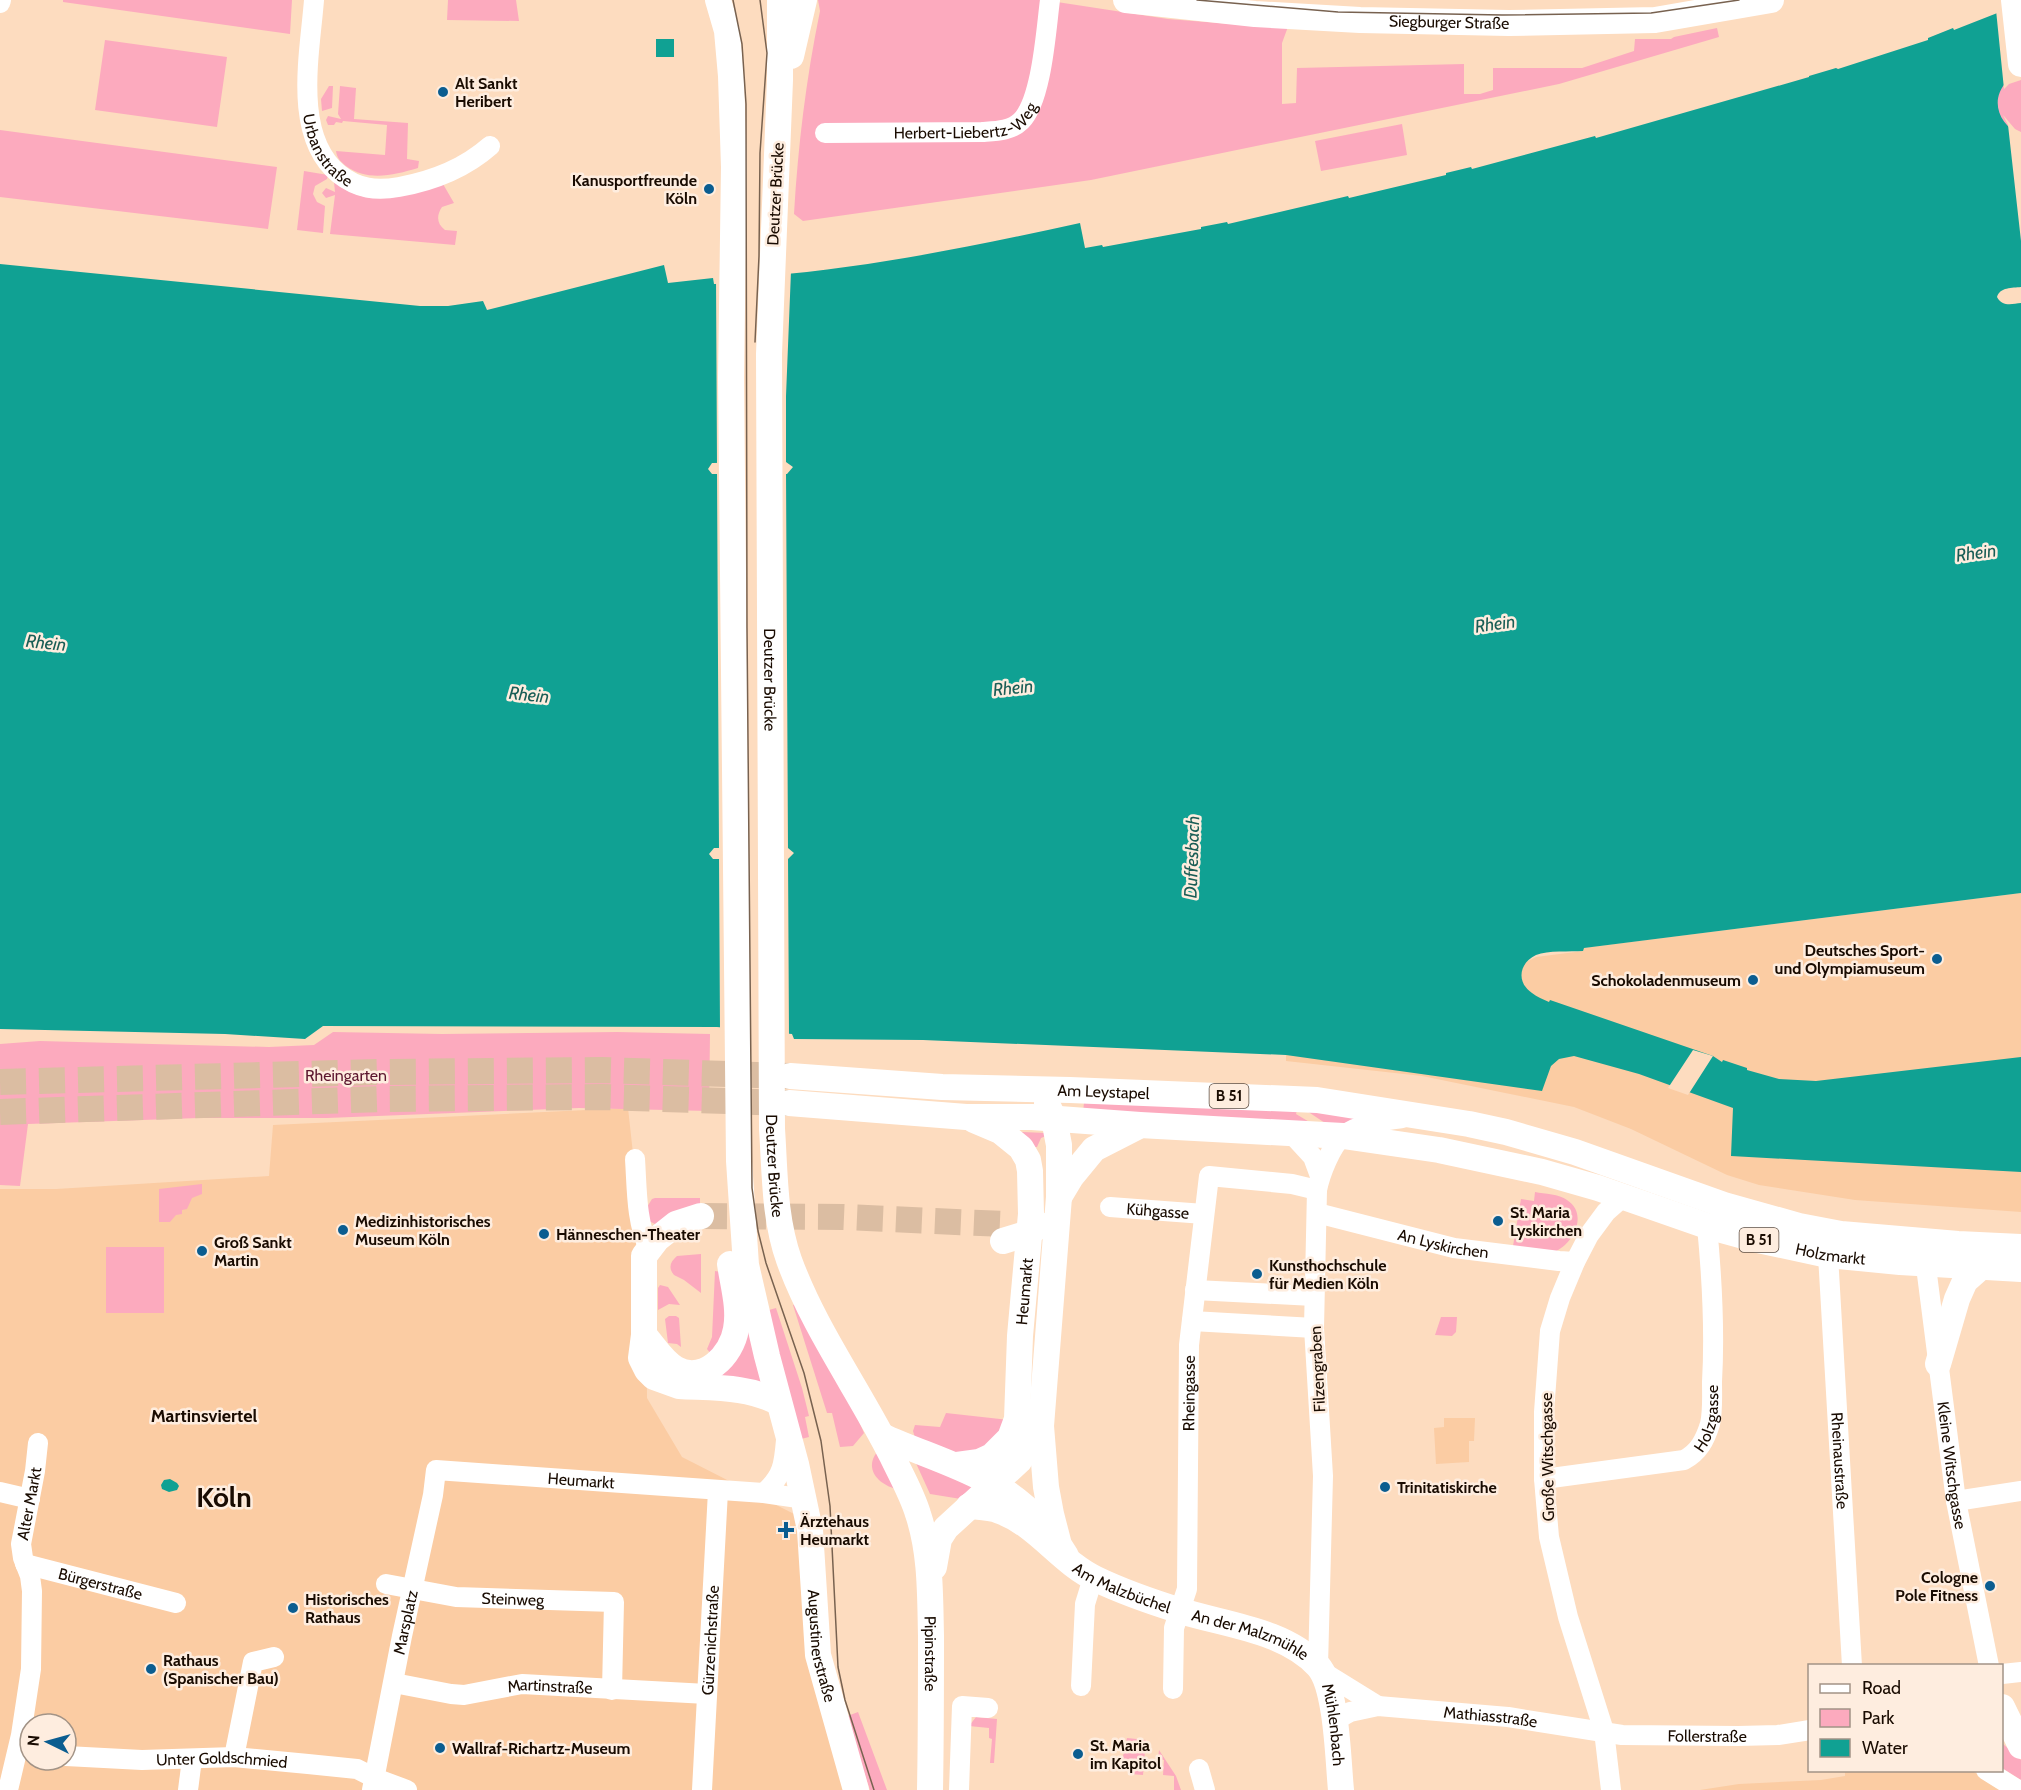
<svg xmlns="http://www.w3.org/2000/svg" width="2021" height="1790" font-family="Cabin,sans-serif">
<rect width="100%" height="100%" fill="#fddcbf"/>
<!-- built -->
<path fill="#fbcca3" fill-rule="evenodd" d="M2021 893V1212L1855 1200 1759 1185 1727 1175 1631 1129 1574 1107 1422 1076 1286 1061V1055L1528 961 1536 957 1583 951V948Z
M628 1108 646 1271 647 1398 682 1457 800 1517 848 1790H0V1189H56L269 1176 273 1125ZM30 1724H66V1760H30Z
M1444 1418H1475L1474 1441H1469V1462L1436 1464 1434 1428 1444 1427Z
M1845 1770 1972 1771 2004 1790H1700L1739 1784 1821 1780 1845 1776Z"/>
<!-- green -->
<path fill="#fcaabe" d="M63 0H292L290 34 63 2Z
M448 0H516L519 21 447 20Z
M818 0H1044L1168 19 1231 24H1289L1282 43V104L1296 103 1297 68 1464 64V94H1480L1493 90V68H1582L1634 51 1635 39H1671L1674 37 1717 28 1719 37 1559 84 1091 180 803 221 794 214C798 146 806 79 820 11Z
M105 40 227 57 217 127 95 110Z
M2021 77V136C2005 127 1992 112 1999 93 2001 89 2003 83 2007 81 2011 79 2017 78 2021 77Z
M329 86H333L332 108 322 111 321 99Z
M340 86 356 88 354 119 408 123 407 159 419 161 418 168C394 175 368 182 346 166 340 161 337 158 336 151L385 155 387 125 343 121 342 123 336 122 334 125H328L326 120 328 116 341 119 338 114Z
M1402 124 1407 155 1321 171 1315 141Z
M0 130 277 167 268 229 0 197Z
M304 171 328 175 327 179 315 186 313 194 317 202 325 206 323 233 297 230Z
M334 182C371 210 403 196 443 184L454 203 442 207C436 216 437 224 445 230L457 231 455 245 330 234 335 195 326 198 322 193 326 188 335 192Z
M333 1032 442 1034 617 1032 710 1034 709 1111 579 1108 327 1118H199L28 1124 20 1186 0 1185V1044L40 1041 269 1047 314 1045Z
M1084 1103 1297 1110 1296 1114 1316 1126 1083 1112Z
M1307 1111 1366 1116 1340 1129 1325 1123Z
M1022 1132 1046 1133V1136L1041 1138 1037 1147H1035L1021 1134Z
M202 1184V1194L192 1198 187 1209 182 1210V1214L176 1215 170 1222H159V1189Z
M1535 1192C1545 1194 1559 1194 1567 1200 1589 1214 1573 1245 1554 1252L1513 1246 1521 1199 1534 1201Z
M655 1198H700V1209L657 1225 649 1221 647 1207 652 1199Z
M106 1247H164V1313H106Z
M701 1254V1293L684 1280 674 1275C668 1268 670 1262 677 1256Z
M715 1271 721 1272 726 1322 723 1335 711 1354 707 1349 712 1337Z
M660 1285 668 1287 680 1305 669 1304 658 1310V1288Z
M796 1304 850 1400 864 1433 853 1446 840 1447 832 1413H827L793 1305Z
M776 1308 802 1388 809 1416 805 1417 809 1437 797 1440 762 1312Z
M743 1312 765 1386 702 1377Z
M669 1316H676L679 1318 681 1347 677 1344 668 1343 665 1319Z
M1441 1317H1457L1456 1332 1452 1336 1435 1335Z
M946 1413 1009 1420 1001 1437 968 1457 916 1441 913 1431 915 1425 940 1427Z
M877 1452 896 1489C878 1484 864 1469 877 1452Z
M915 1461 980 1485 961 1499 930 1494Z
M858 1712 887 1790H870L845 1717Z
M976 1717 997 1719 994 1763H990L992 1739 989 1738V1728L969 1726Z
M1127 1738 1146 1740 1143 1775 1130 1774 1122 1761Z
M2002 1743 2021 1760V1780L2002 1768Z
M1159 1750 1176 1776 1181 1790H1174V1776L1163 1775 1164 1760 1158 1759Z"/>
<!-- water -->
<path fill="#10a193" fill-rule="evenodd" d="M2005 10 2007 81C1989 101 1999 124 2021 136V287C2012 288 2000 287 1997 297 2002 307 2012 304 2021 303V893L1584 948 1583 951C1570 952 1548 950 1536 955 1519 963 1516 982 1532 993 1537 997 1543 999 1549 1002L1550 1000 1713 1056 1722 1062 1723 1060 1747 1068V1070L1779 1079 1816 1081 2021 1057V1172L1731 1156 1733 1108 1639 1074 1574 1056 1559 1059 1551 1066 1542 1091 1286 1055 923 1040 794 1039 792 1034 717 1027 323 1026 305 1039 225 1034 0 1029V264L420 306H448L483 301 487 310 664 265 668 283 713 278 714 284 766 283V276C873 267 975 246 1080 223L1085 248 1102 245 1103 247 1201 229V227L1227 222 1228 224 1348 196 1349 198 1446 175V173L1471 167 1472 169 1595 136 1596 138 1809 77V76L1836 68 1838 69 1928 40V38L1953 28 1954 30ZM786 462 793 467 787 474H712L708 469 712 463ZM714 848H788L794 853 788 859H713L709 854Z
M656 39H674V57H656Z
M170 1479 177 1483 179 1486 177 1490 169 1492 162 1489 161 1485 164 1480Z"/>
<!-- pier -->
<path fill="#fddcbf" d="M2021 2V80L2009 84 2004 89 1996 10Z
M2003 115 2015 129 2021 132V241L2008 125Z
M791 271 786 396V465L717 466 716 277 717 281 763 280 765 273Z
M717 471H786L788 851H719Z
M788 855 789 1037 720 1031 719 856Z
M1693 1050 1713 1056 1688 1095 1668 1088Z"/>
<g fill="none" stroke-linecap="round" stroke-linejoin="round">
<!-- major-tunnel -->
<path stroke="#dbbda2" stroke-width="26" stroke-dasharray="26 13" stroke-linecap="butt" d="M0 1082 377 1072 600 1070 790 1076
M0 1112 381 1099 601 1097 789 1103
M701 1216 843 1217 1003 1224"/>
<!-- minor -->
<g stroke="#fff" stroke-width="20">
<path id="s1" d="M314 0C310 53 292 136 339 174 358 189 376 191 399 187 432 181 465 168 490 146"/>
<path d="M0 3 1 0"/>
<path id="s2" d="M825 133 982 132C995 131 1011 131 1021 121 1042 100 1046 30 1050 0"/>
<path d="M1290 1132 1313 1157 1320 1176"/>
<path d="M635 1159C637 1189 636 1221 649 1249"/>
<path id="s3" d="M1110 1207 1204 1214"/>
<path id="s4" d="M1317 1213 1454 1248 1559 1261 1575 1262"/>
<path id="s5" d="M1924 1251 1956 1501 1989 1666"/>
<path id="s6" d="M1828 1255 1852 1666"/>
<path d="M1195 1290 1314 1296"/>
<path d="M1192 1321 1314 1328"/>
<path id="s7" d="M1544 1479 1684 1460C1699 1452 1705 1440 1710 1424 1713 1411 1712 1396 1712 1382 1715 1330 1712 1278 1707 1226"/>
<path d="M0 1492 30 1499"/>
<path d="M764 1493C783 1476 784 1464 786 1440"/>
<path d="M1956 1501 2021 1491"/>
<path id="s8" d="M25 1564 176 1603"/>
<path id="s9" d="M386 1584 456 1597 614 1602 612 1690"/>
<path d="M1318 1666 1323 1476 1314 1328 1317 1190C1320 1175 1331 1145 1344 1135 1360 1123 1383 1121 1402 1118"/>
<path d="M1323 1672 1378 1706"/>
<path d="M2002 1674 2021 1672"/>
<path id="s10" d="M394 1683 451 1694 464 1695 522 1684 707 1694"/>
<path d="M1081 1686 1085 1604 1093 1578"/>
<path id="s11" d="M1173 1689 1174 1628 1187 1589 1189 1345 1209 1176 1292 1184 1317 1190"/>
<path id="s12" d="M1334 1721 1350 1712 1378 1706 1508 1717 1622 1735 1738 1736 1778 1735 1810 1730"/>
<path id="s13" d="M66 1756 142 1760 234 1757 308 1764 357 1769 375 1778 407 1790"/>
<path d="M234 1757 253 1662 274 1657"/>
<path d="M1199 1769 1205 1790"/>
<path d="M1986 1770 2018 1790"/>
<path id="s14" d="M8 1790 21 1735 31 1669 32 1591 30 1576 23 1558 21 1544 35 1471 38 1443"/>
<path d="M188 1790 192 1759"/>
<path id="s15" d="M372 1790 402 1636 433 1495 436 1470 764 1493 805 1499"/>
<path id="s16" d="M702 1790 718 1491"/>
<path d="M959 1790 962 1706 988 1708"/>
<path d="M1611 1790 1604 1731 1568 1617 1549 1537 1544 1479V1412L1550 1331 1560 1298 1575 1262 1589 1235 1606 1212 1623 1197"/>
</g>
<!-- major -->
<g stroke="#fff" stroke-width="26">
<path id="s17" d="M718 0 727 31 731 76 734 167 731 378 739 1161 746 1265 767 1356 796 1464 810 1530 818 1655 856 1790"/>
<path id="s18" d="M780 0V80L769 354 772 1129C775 1172 774 1218 789 1260 814 1329 859 1390 892 1456 901 1475 912 1494 918 1514 931 1553 930 1595 931 1636 931 1687 931 1738 930 1790"/>
<path id="s19" d="M1126 0 1255 14 1360 20 1509 23 1655 20 1771 0"/>
<path d="M2014 0 2021 64"/>
<path d="M791 56 804 0"/>
<path id="s20" d="M790 1076 942 1087 1070 1090 1317 1100 1469 1124 1506 1132 1575 1152 1724 1205 1799 1226 1841 1234 1958 1244 2021 1247"/>
<path id="s21" d="M789 1103 966 1117H1032L1140 1125 1343 1136 1439 1150 1542 1172 1598 1188 1707 1226 1758 1240 1828 1255 1900 1262 2021 1269"/>
<path d="M1047 1104 1054 1119 1059 1145V1197L1041 1426 1046 1487 1051 1514 1059 1545 1066 1556"/>
<path d="M1059 1197 1071 1177 1094 1149 1137 1127"/>
<path d="M701 1216 676 1224 657 1239 644 1256V1335L641 1358 647 1370 654 1377 679 1386C713 1388 749 1386 779 1403"/>
<path d="M1003 1241 1029 1233 1040 1225"/>
<path d="M644 1335C654 1346 662 1361 676 1369 704 1384 732 1355 736 1329 740 1308 733 1285 730 1264"/>
<path d="M1938 1364 1957 1299 1965 1281 1982 1266"/>
<path d="M882 1436C937 1461 998 1474 1040 1522"/>
<path id="s22" d="M957 1465 979 1462 992 1456 1010 1438 1017 1419 1020 1336 1031 1214 1030 1171 1028 1160 1021 1148 1000 1131 974 1120"/>
<path id="s23" d="M969 1506C979 1507 991 1507 1000 1511 1038 1525 1060 1562 1096 1579 1123 1592 1152 1602 1181 1611 1226 1625 1284 1630 1318 1666 1337 1687 1338 1761 1341 1790"/>
<path d="M934 1567 939 1539 946 1528 1019 1461 1041 1426"/>
<path d="M2002 1707 2021 1746"/>
</g>
<!-- tram -->
<path stroke="#786250" stroke-width="1.5" d="M733 0 742 44 746 104 747 628 752 1188 758 1231 766 1263 804 1373 821 1441 830 1506 838 1667 845 1700 874 1790
M1197 0 1338 12 1502 15 1651 13 1739 0
M755 342 759 256 760 153 767 53 760 0"/>
</g>
<!-- markers -->
<g fill="#0b5d90" stroke="#feeddf" stroke-width="2">
<circle cx="443" cy="92" r="6"/>
<circle cx="709" cy="189" r="6"/>
<circle cx="1937" cy="959" r="6"/>
<circle cx="1753" cy="980" r="6"/>
<circle cx="1498" cy="1221" r="6"/>
<circle cx="343" cy="1230" r="6"/>
<circle cx="544" cy="1234" r="6"/>
<circle cx="202" cy="1251" r="6"/>
<circle cx="1257" cy="1274" r="6"/>
<circle cx="1385" cy="1487" r="6"/>
<path d="M783 1521h6v6h6v6h-6v6h-6v-6h-6v-6h6z"/>
<circle cx="1990" cy="1586" r="6"/>
<circle cx="293" cy="1608" r="6"/>
<circle cx="151" cy="1669" r="6"/>
<circle cx="440" cy="1748" r="6"/>
<circle cx="1078" cy="1754" r="6"/>
</g>
<g text-anchor="middle" stroke-width="5" stroke-linejoin="round" paint-order="stroke">
<!-- shield labels -->
<g fill="#feeddf" stroke="#5e4f44" stroke-width="1.5">
<rect x="1209.5" y="1084" width="39" height="24" rx="4.5"/>
<rect x="1739.5" y="1228" width="39" height="24" rx="4.5"/>
</g>
<g font-size="15" font-weight="bold" fill="#190b01">
<text x="1229" y="1101">B 51</text>
<text x="1759" y="1245">B 51</text>
</g>
<!-- street labels -->
<g font-size="16" fill="#190b01" stroke="#feeddf">
<text dy="6" stroke="none"><textPath href="#s19" startOffset="324">Siegburger Straße</textPath></text>
<text dy="6" stroke="none"><textPath href="#s2" startOffset="144">Herbert-Liebertz-Weg</textPath></text>
<text dy="6" stroke="none"><textPath href="#s1" startOffset="156">Urbanstraße</textPath></text>
<text transform="translate(775 194) rotate(-87)" y="6">Deutzer Brücke</text>
<text dy="6" stroke="none"><textPath href="#s18" startOffset="680">Deutzer Brücke</textPath></text>
<text dy="6" stroke="none"><textPath href="#s20" startOffset="314">Am Leystapel</textPath></text>
<text dy="6" stroke="none"><textPath href="#s18" startOffset="1166">Deutzer Brücke</textPath></text>
<text dy="6" stroke="none"><textPath href="#s3" startOffset="48">Kühgasse</textPath></text>
<text dy="6" stroke="none"><textPath href="#s4" startOffset="130">An Lyskirchen</textPath></text>
<text dy="6" stroke="none"><textPath href="#s21" startOffset="1058">Holzmarkt</textPath></text>
<text dy="6" stroke="none"><textPath href="#s22" startOffset="210">Heumarkt</textPath></text>
<text transform="translate(1317 1369) rotate(-93)" y="6">Filzengraben</text>
<text dy="6" stroke="none"><textPath href="#s11" startOffset="298">Rheingasse</textPath></text>
<text dy="6" stroke="none"><textPath href="#s7" startOffset="192">Holzgasse</textPath></text>
<text transform="translate(1547 1457) rotate(-91)" y="6">Große Witschgasse</text>
<text dy="6" stroke="none"><textPath href="#s6" startOffset="206">Rheinaustraße</textPath></text>
<text dy="6" stroke="none"><textPath href="#s5" startOffset="216">Kleine Witschgasse</textPath></text>
<text dy="6" stroke="none"><textPath href="#s15" startOffset="472">Heumarkt</textPath></text>
<text dy="6" stroke="none"><textPath href="#s14" startOffset="291">Alter Markt</textPath></text>
<text dy="6" stroke="none"><textPath href="#s8" startOffset="78">Bürgerstraße</textPath></text>
<text dy="6" stroke="none"><textPath href="#s23" startOffset="177">Am Malzbüchel</textPath></text>
<text dy="6" stroke="none"><textPath href="#s9" startOffset="128">Steinweg</textPath></text>
<text dy="6" stroke="none"><textPath href="#s15" startOffset="171">Marsplatz</textPath></text>
<text dy="6" stroke="none"><textPath href="#s23" startOffset="314">An der Malzmühle</textPath></text>
<text dy="6" stroke="none"><textPath href="#s16" startOffset="150">Gürzenichstraße</textPath></text>
<text dy="6" stroke="none"><textPath href="#s17" startOffset="1656">Augustinerstraße</textPath></text>
<text dy="6" stroke="none"><textPath href="#s18" startOffset="1688">Pipinstraße</textPath></text>
<text dy="6" stroke="none"><textPath href="#s10" startOffset="158">Martinstraße</textPath></text>
<text dy="6" stroke="none"><textPath href="#s12" startOffset="160">Mathiasstraße</textPath></text>
<text dy="6" stroke="none"><textPath href="#s23" startOffset="452">Mühlenbach</textPath></text>
<text dy="6" stroke="none"><textPath href="#s12" startOffset="378">Follerstraße</textPath></text>
<text dy="6" stroke="none"><textPath href="#s13" startOffset="156">Unter Goldschmied</textPath></text>
</g>
<!-- poi labels -->
<g font-size="16" font-weight="bold" fill="#190b01" stroke="#feeddf" text-anchor="start">
<text x="455" y="89">Alt Sankt<tspan x="455" dy="18">Heribert</tspan></text>
<text x="697" y="186" text-anchor="end">Kanusportfreunde<tspan x="697" dy="18">Köln</tspan></text>
<text x="1925" y="956" text-anchor="end">Deutsches Sport-<tspan x="1925" dy="18">und Olympiamuseum</tspan></text>
<text x="1741" y="986" text-anchor="end">Schokoladenmuseum</text>
<text x="1510" y="1218">St. Maria<tspan x="1510" dy="18">Lyskirchen</tspan></text>
<text x="355" y="1227">Medizinhistorisches<tspan x="355" dy="18">Museum Köln</tspan></text>
<text x="556" y="1240">Hänneschen-Theater</text>
<text x="214" y="1248">Groß Sankt<tspan x="214" dy="18">Martin</tspan></text>
<text x="1269" y="1271">Kunsthochschule<tspan x="1269" dy="18">für Medien Köln</tspan></text>
<text x="1397" y="1493">Trinitatiskirche</text>
<text x="800" y="1527">Ärztehaus<tspan x="800" dy="18">Heumarkt</tspan></text>
<text x="1978" y="1583" text-anchor="end">Cologne<tspan x="1978" dy="18">Pole Fitness</tspan></text>
<text x="305" y="1605">Historisches<tspan x="305" dy="18">Rathaus</tspan></text>
<text x="163" y="1666">Rathaus<tspan x="163" dy="18">(Spanischer Bau)</tspan></text>
<text x="1090" y="1751">St. Maria<tspan x="1090" dy="18">im Kapitol</tspan></text>
<text x="452" y="1754">Wallraf-Richartz-Museum</text>
</g>
<!-- park labels -->
<g font-size="16" fill="#5c172f" stroke="#feeddf">
<text x="346" y="1081">Rheingarten</text>
</g>
<!-- water labels -->
<g font-size="18" font-style="italic" fill="#195d55" stroke="#feeddf">
<text transform="translate(1976 553) rotate(-8)" y="6">Rhein</text>
<text transform="translate(1495 624) rotate(-8)" y="6">Rhein</text>
<text transform="translate(46 643) rotate(6)" y="6">Rhein</text>
<text transform="translate(1013 688) rotate(-6)" y="6">Rhein</text>
<text transform="translate(529 695) rotate(6)" y="6">Rhein</text>
<text transform="translate(1192 857) rotate(-88)" y="6">Duffesbach</text>
</g>
<!-- neighbourhood labels -->
<g font-size="18" font-weight="bold" fill="#190b01" stroke="#feeddf">
<text x="204" y="1422">Martinsviertel</text>
</g>
<!-- town labels -->
<g font-size="28" font-weight="bold" fill="#190b01" stroke="#feeddf">
<text x="224" y="1507">Köln</text>
</g>
</g>
<!-- legend -->
<rect x="1808" y="1664" width="195" height="108" fill="#feeddf" stroke="#a29386" stroke-width="1.5"/>
<rect x="1820" y="1684" width="30" height="9" fill="#ffffff" stroke="#a29386" stroke-width="1.5"/>
<text x="1862" y="1694" font-size="18" fill="#190b01">Road</text>
<rect x="1820" y="1709" width="30" height="18" fill="#fcaabe" stroke="#a29386" stroke-width="1.5"/>
<text x="1862" y="1724" font-size="18" fill="#190b01">Park</text>
<rect x="1820" y="1739" width="30" height="18" fill="#10a193" stroke="#a29386" stroke-width="1.5"/>
<text x="1862" y="1754" font-size="18" fill="#190b01">Water</text>
<!-- north arrow -->
<g transform="translate(48 1742) rotate(275)"><circle r="28" fill="#feeddf" stroke="#a29386" stroke-width="1.5"/>
<path d="M0-4.5L10 22L0 15L-10 22Z" fill="#0b5d90"/>
<text y="-9" font-size="16" font-weight="bold" text-anchor="middle" fill="#190b01">N</text>
</g>
</svg>
